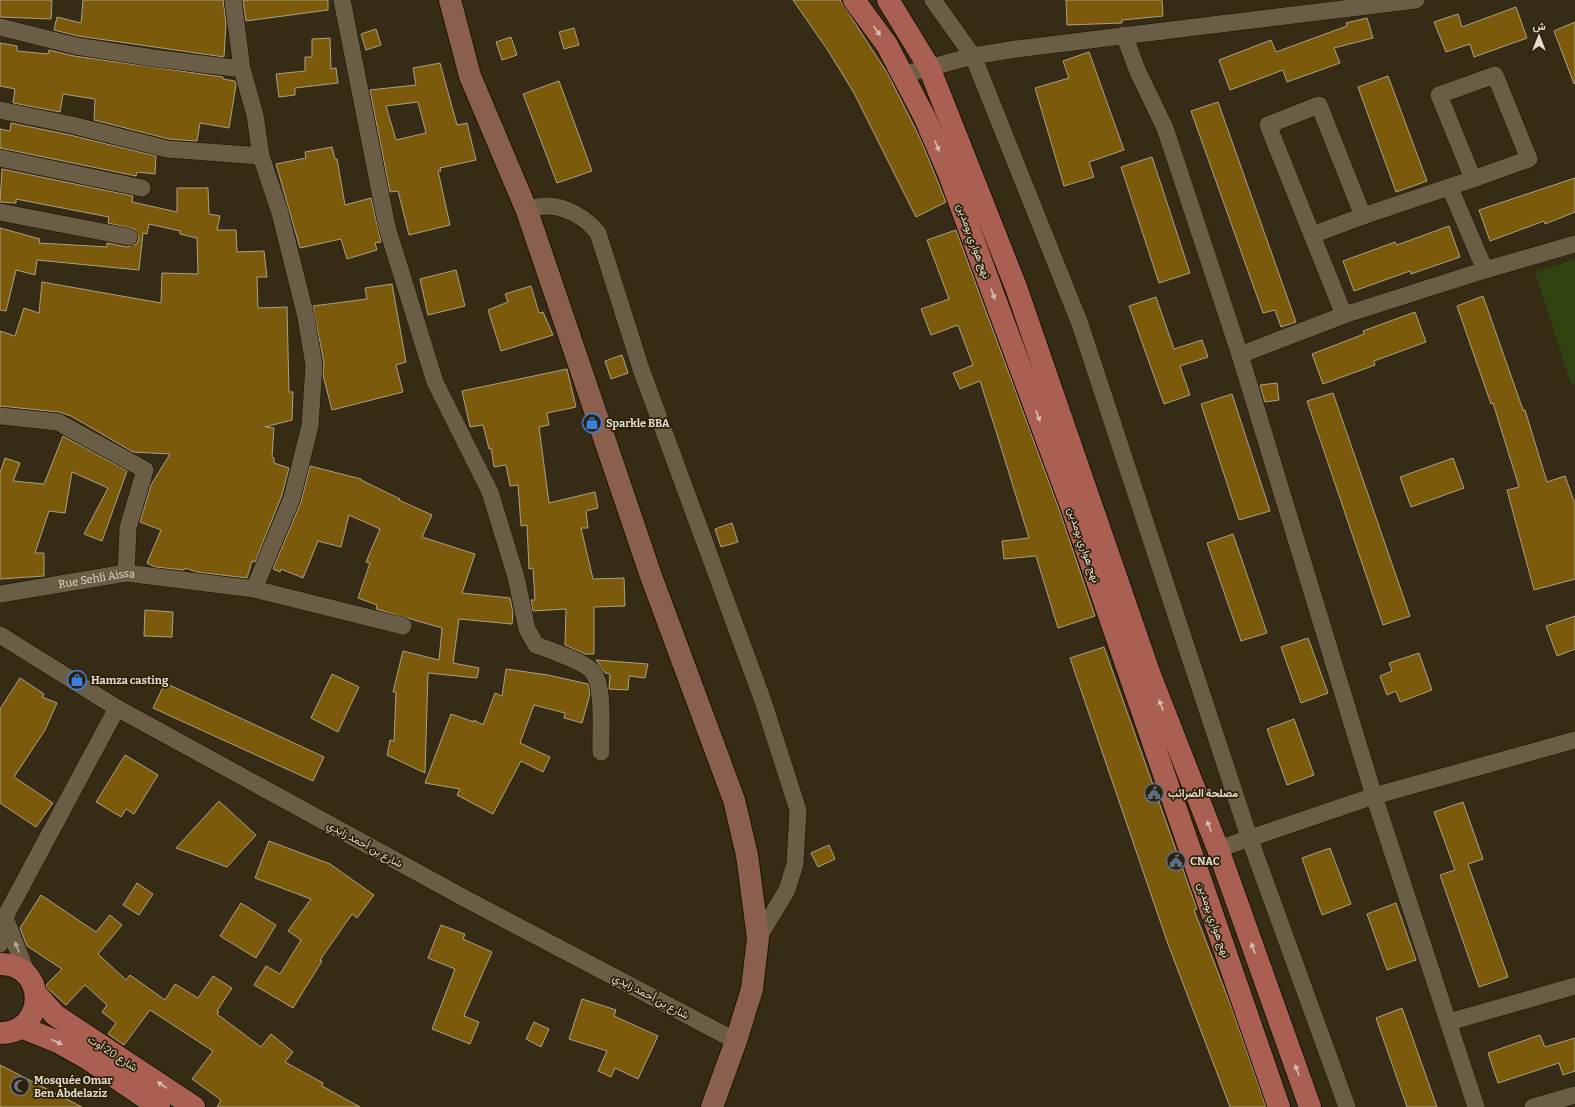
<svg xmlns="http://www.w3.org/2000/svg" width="1575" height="1107" font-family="Bitter,Vazirmatn,serif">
<rect width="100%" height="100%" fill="#362b14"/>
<!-- pitch -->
<path fill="#2f4210" d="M1575 259V383L1571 385 1535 272Z"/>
<!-- building -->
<path fill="#7b5b0b" stroke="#ada086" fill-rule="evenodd" d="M0 0H52L51 19 0 17Z
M83 0H223L226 23 224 57 78 36 54 30 57 17 81 23Z
M243 0H328V10L246 21Z
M793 0H840L888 74 921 140 946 202 916 217 854 93 827 49Z
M1066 0H1162L1163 16 1122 20V23L1067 25Z
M1516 7 1527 38 1474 57 1470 44 1446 52 1434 22 1458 14 1462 27Z
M1367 18 1373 38 1334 48 1340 63 1287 82 1283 70 1230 90 1219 60 1271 40 1276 52 1347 26 1346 23Z
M1575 22V83L1574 84 1554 31Z
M574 28 579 45 564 49 559 32Z
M376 29 381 45 366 50 361 34Z
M511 37 517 55 502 60 496 42Z
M330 38 331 69 336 68 338 83 295 88V95L279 97 276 74 305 71V57H312V39Z
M0 43 17 46V51L48 54 49 50 74 56 223 77V79L235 81 236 85 229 128 200 123 197 141 169 139 94 120 95 99 63 94 60 112 13 103 15 89 0 86Z
M1089 52 1124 150 1089 162 1094 177 1064 186 1035 88 1069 78 1063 61Z
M440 63 457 125 467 123 476 160 440 168 441 171H438L450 225 409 235 398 191 390 192 370 90 416 85 413 68ZM418 102 426 133 396 140 386 106Z
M1388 76 1427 181 1396 192 1358 87Z
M559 81 592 171 557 183 523 94Z
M1218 102 1296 322 1281 327 1275 310 1263 313 1191 111Z
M11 123 70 135 156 156 155 174 137 172 136 176 0 148V129L10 131Z
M332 147 335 159H337L345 205 371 198 381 242 375 243 377 250 347 259 341 239 300 248 276 164 306 158 305 152Z
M1152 157 1190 273 1159 283 1121 167Z
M2 169 133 196 132 202 177 212V188H208L209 214 220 216 217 230H236L237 252 264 251 267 277H257L258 308 287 307 289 392H293L292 420 265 427 274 428 272 457 274 458V463L289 468 282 495 255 562 252 561 247 578 197 572 185 568 184 570 155 567 147 563 161 530 140 522 151 485 170 454 133 452 71 416 59 412 0 406V331L15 336 24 308 39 313 42 282 161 303 162 273 198 274 197 238 180 234V231L149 224 147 234 143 233 139 270 37 260 35 275 16 270 6 311 0 310V228L40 239 39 243 107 247V243L127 247 136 244 139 239 135 229 108 223 109 217 16 199V203L0 202Z
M1575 178V212L1545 224 1544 221 1490 241 1479 210Z
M1449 226 1460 257 1411 274 1410 271 1354 291 1343 261 1395 242 1397 245Z
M956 230 1060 512 1095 616 1058 628 1036 556 1004 559 1002 541 1029 538 996 431 980 381 960 389 953 373 973 365 958 325 931 335 921 309 949 299 927 240Z
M456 270 465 306 428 315 420 279Z
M392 284 406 362 396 365 403 392 332 410 323 375 324 363 313 306 367 299 365 288Z
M531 286 539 313 543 312 553 335 501 351 488 310 508 302 505 294Z
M1483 296 1523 410H1525L1547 482 1565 476 1575 504V579L1534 590 1507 490 1519 487 1493 403 1491 404 1457 306Z
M1156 297 1174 349 1202 340 1208 357 1180 366 1190 395 1164 404 1129 306Z
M1415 312 1426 342 1374 361 1375 365 1323 384 1312 354 1364 334 1363 331Z
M622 355 628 373 611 379 605 361Z
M567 369 576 407 547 413 549 425 539 427 549 503 595 492 598 508 586 511 588 528H581L593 579 624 578 625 606 594 607V654H585L565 645 566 609 533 611 531 600H535L533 568 529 569 527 525 521 526 518 485 510 486 506 465 494 467 491 448 489 449 483 425 470 427 462 391Z
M1277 383 1279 400 1265 402 1260 385Z
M1333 393 1410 616 1383 625 1307 401Z
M1232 394 1270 511 1239 520 1201 404Z
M63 436 127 471 102 541 84 534 108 488 72 472 65 513 49 511 35 553H44V576L0 579V473L5 458 20 463 13 481 44 484Z
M1453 458 1464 488 1411 507 1400 477Z
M310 466 361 479V480L400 499 399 500 432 515 422 537 475 554 462 593 510 598 513 613 512 624 459 619 453 663 479 668 477 678 428 673 425 773 387 755 390 740 394 741 396 692H393L403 651 439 660 442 628 376 609 377 605 358 598 370 563 366 562 380 529 349 515 341 547 318 541 303 578 281 569 280 572 273 569 301 502Z
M732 523 738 542 721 547 715 529Z
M1233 534 1267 633 1241 641 1207 543Z
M145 610 173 612 172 637 144 636Z
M1575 616V649L1557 656 1546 626Z
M1308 638 1328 693 1301 703 1281 647Z
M1104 647 1197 909 1194 910 1231 1006 1266 1107H1230L1168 944 1070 658Z
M1419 653 1432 690 1400 702 1396 691 1387 695 1380 676 1392 671 1389 663Z
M596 660 648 664 645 678 629 676 628 690 609 689 610 674 605 673Z
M506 669 548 675 588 684 590 694 582 723 564 718 565 713 534 705 520 743 550 757 543 772 521 761 493 814 457 795 460 789 425 783 451 714 474 722V720L483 725 495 693 502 696Z
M332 674 359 687 338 732 311 718Z
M20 678 44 694 42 697 57 703 45 730 14 777 53 803 36 827 0 803V709Z
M165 683 324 757 313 781 153 708Z
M1294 719 1314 775 1287 785 1267 729Z
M125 755 158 775 134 814 126 809 121 817 96 802Z
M219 801 256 835 227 867 176 848Z
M1463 802 1483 859 1468 864 1508 977 1479 987 1440 875 1455 870 1434 812Z
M269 841 330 864 374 895 357 918 352 914 320 960 322 961 293 1008 254 985 266 966 280 974 301 940 288 931 311 899 255 878Z
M829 845 835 859 818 867 811 853Z
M1330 848 1351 904 1322 915 1302 858Z
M137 883 153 894 139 915 123 905Z
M41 895 96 932 110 915 122 925 98 954 126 980 130 975 165 1000 175 984 198 998 213 976 232 988 217 1011 219 1012 217 1014 261 1047 271 1034 293 1052 285 1062 323 1083 322 1086 360 1107H217L221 1100 192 1079 213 1051 150 1010 124 1045 108 1034 116 1023 102 1012 107 1005 85 985 66 1005 46 987V985L62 969 27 946 20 928Z
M241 903 276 925 256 958 220 936Z
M1396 903 1416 960 1387 970 1367 914Z
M441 925 465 934 463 939 492 952 464 1016 479 1022 470 1044 432 1029 455 969 428 958Z
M582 999 616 1010 614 1016 658 1036 638 1079 615 1068 611 1077 598 1071 607 1051 569 1039Z
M1402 1008 1437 1107H1407L1376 1018Z
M534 1022 549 1029 541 1047 526 1039Z
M1540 1035 1545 1047 1575 1038V1071L1563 1075 1559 1063 1498 1083 1488 1053Z
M0 1065 82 1107H0Z"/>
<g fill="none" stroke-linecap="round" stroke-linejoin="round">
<defs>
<g id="street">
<path d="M233 0 242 69 255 115 261 156 280 213 306 317 314 365 310 426 292 498 254 589"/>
<path d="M342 0 387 227 435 382 490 492 516 577 527 629 536 645C548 649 584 662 592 671 605 685 600 733 601 752"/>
<path d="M933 0 973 56 1080 324 1249 837 1347 1107"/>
<path d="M0 27 76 46 153 58 242 69"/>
<path d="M1124 35 1138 72 1165 128 1240 355 1374 796 1476 1107"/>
<path d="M902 75 973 56 1016 49 1416 0"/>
<path d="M0 110 72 125 167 149 261 156"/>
<path d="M0 158 142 188"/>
<path d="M527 211C552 198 582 213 598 233L641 369 763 701 798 810 795 864 787 890 758 938"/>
<path d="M0 212 129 237"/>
<path d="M1363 216 1473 179 1439 95 1495 75 1529 159 1473 179"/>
<path d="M1485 270 1575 244"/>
<path d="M1344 315 1485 270 1450 188"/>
<path d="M1240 355 1344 315 1268 125 1319 105 1363 216 1312 235"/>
<path d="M0 416 58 422 145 470 128 528 126 573"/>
<path id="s1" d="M0 594 126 573 254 589 403 626"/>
<path d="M0 635 117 708 466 899 736 1041"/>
<path d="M1218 849 1374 796 1575 740"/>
<path d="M5 918 28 976"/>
<path d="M0 944 5 917 117 708"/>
<path d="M1449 1022 1575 986"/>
<path d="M1533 1107 1575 1095"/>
</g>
<path id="secondary" d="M450 0 470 76 527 211 651 576 734 800 747 855 758 938 752 989 736 1041 712 1107"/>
<path id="primary" d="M854 0 887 45 925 118 949 174 1072 508 1279 1107
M888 0 929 67 1016 287 1150 675 1218 849 1310 1107
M0 964C48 964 47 1033 0 1033
M36 994 55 1015 194 1107
M21 1027 58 1042 88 1059 159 1107"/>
</defs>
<!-- street casing -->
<use href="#street" stroke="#1d1300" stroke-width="18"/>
<!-- secondary casing -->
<use href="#secondary" stroke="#1d1300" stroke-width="24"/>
<!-- primary casing -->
<use href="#primary" stroke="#1d1300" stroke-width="24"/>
<!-- street -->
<use href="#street" stroke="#6a5e46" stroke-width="17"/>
<!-- secondary -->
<use href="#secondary" stroke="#8a5f4c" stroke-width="22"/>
<!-- primary -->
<use href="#primary" stroke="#aa5f53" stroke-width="22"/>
</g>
<!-- one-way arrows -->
<defs><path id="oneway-solid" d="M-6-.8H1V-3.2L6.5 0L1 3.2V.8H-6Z"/></defs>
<g fill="#d5bdaf">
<use href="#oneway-solid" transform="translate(877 31) rotate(54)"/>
<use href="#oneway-solid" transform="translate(937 146) rotate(67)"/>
<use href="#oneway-solid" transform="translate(993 294) rotate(70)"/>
<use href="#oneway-solid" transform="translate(1038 416) rotate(70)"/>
<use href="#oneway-solid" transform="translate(1161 705) rotate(-111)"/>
<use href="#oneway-solid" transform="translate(1209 826) rotate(-111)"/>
<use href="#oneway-solid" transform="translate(1253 948) rotate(-110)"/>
<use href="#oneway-solid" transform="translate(57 1042) rotate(25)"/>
<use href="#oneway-solid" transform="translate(1297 1070) rotate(-110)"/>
<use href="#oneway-solid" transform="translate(162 1085) rotate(-146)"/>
</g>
<use fill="#b3aa98" href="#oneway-solid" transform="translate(17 947) rotate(-111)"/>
<!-- icons -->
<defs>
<symbol id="shop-ring" viewBox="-11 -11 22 22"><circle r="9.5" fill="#2c210a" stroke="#3f7fe0" stroke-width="1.5"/><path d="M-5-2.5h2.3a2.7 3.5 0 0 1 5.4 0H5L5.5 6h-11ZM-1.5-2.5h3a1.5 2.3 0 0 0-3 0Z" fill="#3f7fe0"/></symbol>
<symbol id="civic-ring" viewBox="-11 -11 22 22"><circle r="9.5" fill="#2c210a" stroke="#5c6f8a" stroke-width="1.5"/><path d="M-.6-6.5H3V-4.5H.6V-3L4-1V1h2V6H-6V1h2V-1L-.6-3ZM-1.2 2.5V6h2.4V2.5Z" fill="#5c6f8a"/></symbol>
<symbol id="mosque-ring" viewBox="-11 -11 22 22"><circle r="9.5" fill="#2c210a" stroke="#6b7280" stroke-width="1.5"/><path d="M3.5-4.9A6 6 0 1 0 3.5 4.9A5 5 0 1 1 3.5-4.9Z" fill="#6b7280"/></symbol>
</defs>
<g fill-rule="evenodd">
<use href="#shop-ring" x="581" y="412" width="22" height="22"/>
<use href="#shop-ring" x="66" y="669" width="22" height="22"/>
<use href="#civic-ring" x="1143" y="782" width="22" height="22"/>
<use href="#civic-ring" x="1165" y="850" width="22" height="22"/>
<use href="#mosque-ring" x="9" y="1075" width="22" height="22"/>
</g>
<g text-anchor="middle" stroke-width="3.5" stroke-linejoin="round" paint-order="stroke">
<!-- street labels -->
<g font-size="11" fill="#e3dcce" stroke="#2c210a">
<text transform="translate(974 241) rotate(70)" y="4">نهج هواري بومدين</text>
<text transform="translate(1084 545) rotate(71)" y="4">نهج هواري بومدين</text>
<text dy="4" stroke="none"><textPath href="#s1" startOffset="98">Rue Sehli Aissa</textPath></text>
<text transform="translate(365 844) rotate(29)" y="4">شارع بن أحمد زايدي</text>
<text transform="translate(1214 920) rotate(71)" y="4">نهج هواري بومدين</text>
<text transform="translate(651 996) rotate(28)" y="4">شارع بن أحمد زايدي</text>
<text transform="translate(113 1053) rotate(33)" y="4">شارع 20 أوت</text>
</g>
<!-- poi labels -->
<g font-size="11" font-weight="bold" fill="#e3dcce" stroke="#2c210a" text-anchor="start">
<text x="606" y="427">Sparkle BBA</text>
<text x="91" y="684">Hamza casting</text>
<text x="1168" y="797">مصلحة الضرائب</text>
<text x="1190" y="865">CNAC</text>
<text x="34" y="1084">Mosquée Omar<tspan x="34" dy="13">Ben Abdelaziz</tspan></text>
</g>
</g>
<!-- north arrow -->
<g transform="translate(1539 36)" stroke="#2c210a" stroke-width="3" paint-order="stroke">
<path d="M0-3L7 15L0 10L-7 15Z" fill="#e3dcce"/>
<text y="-6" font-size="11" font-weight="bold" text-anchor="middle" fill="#e3dcce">ش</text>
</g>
</svg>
